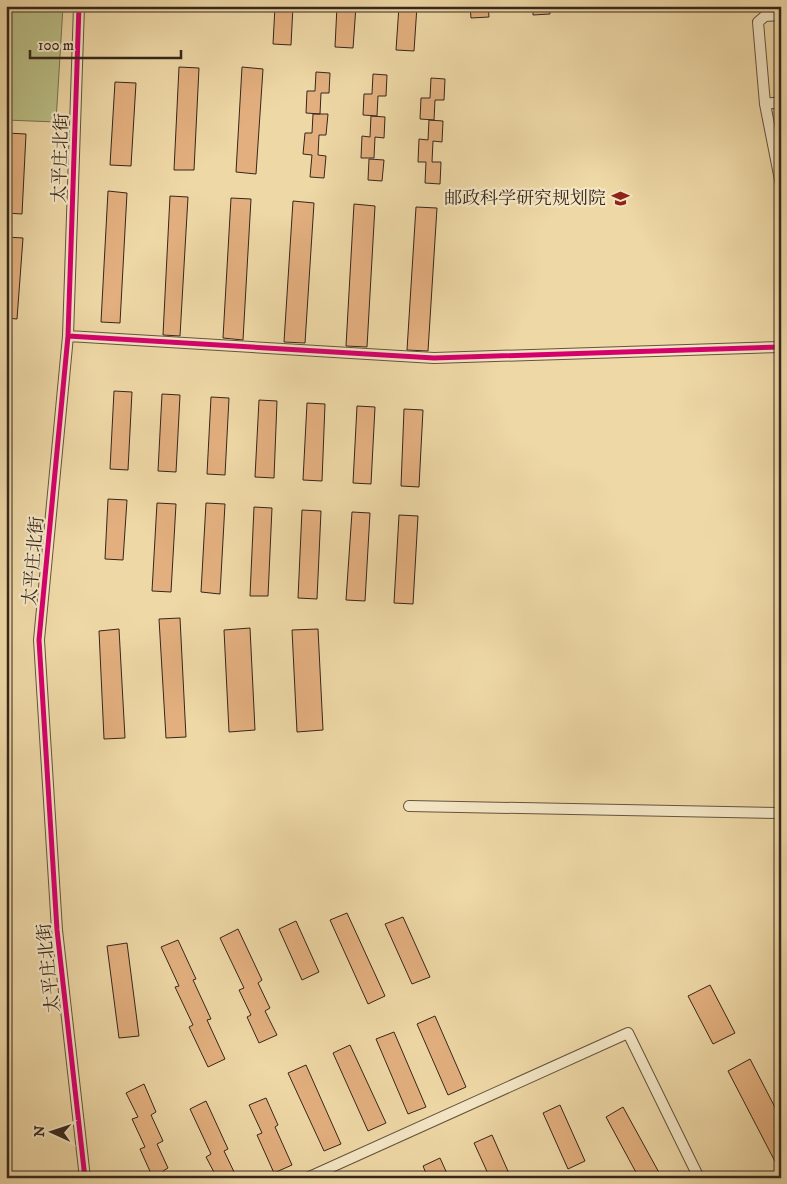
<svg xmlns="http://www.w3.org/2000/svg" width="787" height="1184" font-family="'IM FELL DW Pica','Noto Serif SC',serif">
<rect width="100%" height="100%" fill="#eed8a6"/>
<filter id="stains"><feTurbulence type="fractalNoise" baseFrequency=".004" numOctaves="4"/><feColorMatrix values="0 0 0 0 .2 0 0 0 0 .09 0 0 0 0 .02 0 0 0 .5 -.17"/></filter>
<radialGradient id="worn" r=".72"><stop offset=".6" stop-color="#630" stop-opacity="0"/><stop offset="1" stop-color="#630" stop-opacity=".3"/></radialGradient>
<!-- green -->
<path fill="#babe86" stroke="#787251" d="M46 6H63L56 122 6 120V13Z"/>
<!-- building -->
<path fill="#e3af7f" stroke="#36271c" d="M275 6H293L291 45 273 44Z
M337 6H356L353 48 335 47Z
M399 6H417L414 51 396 50Z
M470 6H488L489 17 471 18Z
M533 6H550V14L533 15Z
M179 67 199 68 194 170H174Z
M242 67 263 69 256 174 236 172Z
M316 72 330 73 329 93H321L320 114 306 113 307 91H315Z
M373 74 387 75 386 96H378L377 116 363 115 364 94H372Z
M431 78 445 79 444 100H435L434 120 420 119 421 98H430Z
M115 82 136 83 131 166 110 165Z
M313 114H328L326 135H319L318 155 326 156 324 178 310 177 312 155 303 154 305 133H312Z
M371 116 385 117 384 138 375 137 374 158H361L362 136 370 137Z
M429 120 443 121 442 142 433 141 432 162H441L440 184 425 183 426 162H418L419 139 428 140Z
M7 133 26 134 22 214 6 213Z
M369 159 384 160 382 181 368 180Z
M108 191 127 193 120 323 101 322Z
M170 196 188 197 180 336 163 335Z
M231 198 251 199 243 340 223 338Z
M293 201 314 203 305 343 284 342Z
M354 204 375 206 367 347 346 346Z
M416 207 437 208 428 351 407 350Z
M6 237 23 238 17 319 6 318Z
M114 391 132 392 128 470 110 469Z
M162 394 180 395 176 472 158 471Z
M211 397 229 398 225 475 207 474Z
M259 400 277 401 274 478 255 477Z
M307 403 325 404 322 481 303 480Z
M357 406 375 407 371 484 353 483Z
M404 409 423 410 419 487 401 486Z
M108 499 127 500 123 560 105 559Z
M157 503 176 504 171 592 152 591Z
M206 503 225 504 220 594 201 592Z
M254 507 272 508 268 596H250Z
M302 510 321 511 317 599 298 598Z
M352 512 370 513 365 601 346 600Z
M399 515 418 516 413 604 394 603Z
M180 618 186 737 166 738 159 619Z
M250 628 255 730 229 732 224 630Z
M119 629 125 738 104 739 99 631Z
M318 629 323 730 297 732 292 630Z
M347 913 385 996 368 1004 330 920Z
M403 917 430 977 412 984 385 924Z
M296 921 319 972 302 980 279 929Z
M238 929 262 980 258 983 270 1008 265 1011 277 1035 259 1043 247 1017 251 1015 239 990 244 988 220 938Z
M178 940 196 979 193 980 211 1019 207 1020 225 1059 208 1067 189 1027 193 1025 175 987 179 986 161 947Z
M127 943 139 1036 119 1038 107 946Z
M710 985 735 1033 713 1044 688 996Z
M435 1016 466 1087 448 1095 417 1024Z
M394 1032 426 1107 408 1114 376 1039Z
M350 1045 386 1123 368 1131 333 1053Z
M750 1059 781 1119V1173L728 1071Z
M306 1065 341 1144 324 1151 288 1073Z
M144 1084 156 1112 151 1115 163 1141 157 1144 168 1168 163 1171 166 1178H153L140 1149 145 1147 132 1119 138 1117 126 1093Z
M266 1098 278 1125 275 1127 292 1165 274 1173 257 1135 262 1133 249 1105Z
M206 1101 228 1149 224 1151 237 1178H217L206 1157 211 1154 190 1109Z
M560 1105 585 1161 568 1169 543 1113Z
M623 1107 662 1178H639L606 1117Z
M492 1135 511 1178H490L474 1143Z
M440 1158 449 1178H428L423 1166Z"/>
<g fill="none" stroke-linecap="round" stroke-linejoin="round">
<defs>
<path id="minor" d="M79 6 68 336 39 640 57 930 85 1178
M781 15 765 16 758 22 765 104 781 185
M765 104 781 102
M68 336 434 358 781 347
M409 806 781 813
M307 1178 628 1033 699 1178"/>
</defs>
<!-- minor casing -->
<use href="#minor" stroke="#64533e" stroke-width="12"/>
<!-- minor -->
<use href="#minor" stroke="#f4e6c5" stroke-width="10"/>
<defs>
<path id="cycleway" d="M79 6 68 336 39 640 57 930 85 1178
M68 336 434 358 781 347"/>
</defs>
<!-- cycleway casing -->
<use href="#cycleway" stroke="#f4e6c5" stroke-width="8"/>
<!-- cycleway -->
<use href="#cycleway" stroke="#d6006c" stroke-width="5"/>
</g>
<!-- icons -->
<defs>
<symbol id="university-bare" viewBox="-9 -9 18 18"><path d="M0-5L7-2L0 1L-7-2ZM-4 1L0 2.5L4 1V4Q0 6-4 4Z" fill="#8f2418" stroke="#f4e6c5" stroke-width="2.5" paint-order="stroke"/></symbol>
</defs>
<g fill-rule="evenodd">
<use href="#university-bare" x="608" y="186" width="25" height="25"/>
</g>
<g text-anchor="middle" stroke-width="4.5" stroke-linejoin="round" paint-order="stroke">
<!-- street labels -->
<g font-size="18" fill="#36271c" stroke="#f4e6c5">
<text transform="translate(60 158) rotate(-88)" y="6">太平庄北街</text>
<text transform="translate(33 561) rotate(-85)" y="6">太平庄北街</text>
<text transform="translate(48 968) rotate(-96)" y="6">太平庄北街</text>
</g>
<!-- poi labels -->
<g font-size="18" fill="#36271c" stroke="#f4e6c5" text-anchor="end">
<text x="606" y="204">邮政科学研究规划院</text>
</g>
</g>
<!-- margin -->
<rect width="787" height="1184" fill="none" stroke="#eed8a6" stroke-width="25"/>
<rect x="8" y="8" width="772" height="1169" fill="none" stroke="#36271c" stroke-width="2.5"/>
<rect x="12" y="12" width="762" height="1159" fill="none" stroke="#36271c"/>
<!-- north arrow -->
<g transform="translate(52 1132) rotate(273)" stroke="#f4e6c5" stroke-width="4" paint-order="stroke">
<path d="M0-4L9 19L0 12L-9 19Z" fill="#36271c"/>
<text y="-8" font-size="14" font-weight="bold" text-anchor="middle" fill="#36271c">N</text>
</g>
<!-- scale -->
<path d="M30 50v8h151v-8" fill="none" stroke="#36271c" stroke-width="2.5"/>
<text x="38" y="50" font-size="15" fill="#36271c" stroke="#f4e6c5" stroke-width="4" paint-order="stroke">100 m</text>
<rect width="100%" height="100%" filter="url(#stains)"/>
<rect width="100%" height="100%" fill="url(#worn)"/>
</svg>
